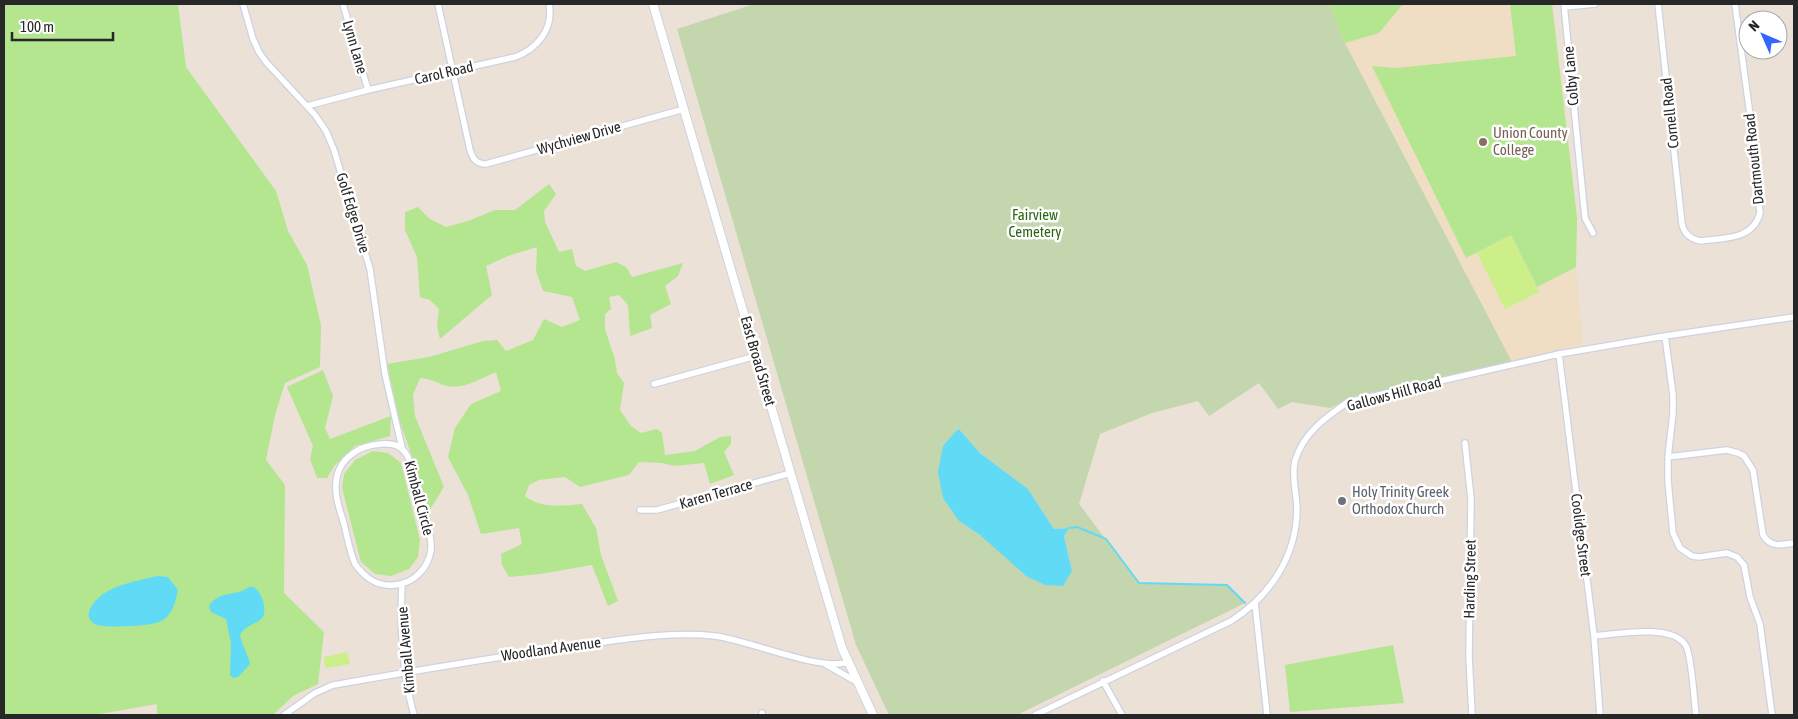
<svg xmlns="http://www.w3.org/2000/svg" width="1798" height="719" font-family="'Asap Condensed',sans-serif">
<rect width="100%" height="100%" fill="#ebe1d7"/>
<!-- education -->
<path fill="#efddc4" d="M1329 4H1552L1577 218 1576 267 1583 344 1512 362 1345 43Z"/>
<!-- green -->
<path fill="#b3e68f" d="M4 4H178L186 67 276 191 288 231 307 265 321 325 320 367 285 383 275 415 266 460 285 485 284 593 324 632 318 684 293 696 273 715H157V704L94 715H4Z
M1329 4H1403L1379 33 1345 43Z
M1510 4H1552L1577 218 1576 267 1537 287 1511 235 1466 258 1372 66 1396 68 1516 56Z
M549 184 556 194 544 211 545 222 559 252 572 249 576 266 585 271 616 262 626 267 632 277 683 263 678 276 665 286 671 304 650 315 652 328 630 336 628 305 619 295 609 297 611 309 605 314V329L615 360 617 373 624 383 620 410 631 426 641 433 657 429 662 433 665 455 695 451 720 437 731 436V444L724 452 734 475 710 484 704 463 674 466 662 463 639 462 629 475 580 487 565 477 539 480 529 485 525 496C541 509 562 506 582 504L596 528 601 555 618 601 608 606 592 565 540 574 509 577 502 565 501 554 522 544 519 528 481 534 468 495 448 457 455 428 471 404 501 391 496 372C479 379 462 391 443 385 434 381 430 379 420 378L413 395 415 416 444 487 429 511 417 471 399 419 387 364 429 357 483 341 497 340 506 351 533 340 544 319 562 327 580 320 572 297 543 291 536 271 537 247 508 256 486 266 492 295 440 339 437 326 439 309 430 300 420 297 417 257 405 230V212L418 207 430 219 446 227 468 221 495 210H515Z
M323 370 333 396 325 428 330 439 391 416 390 436 355 446 335 465 327 478H317L310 459 313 446 287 387Z
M373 451 388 453 401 463 420 540 418 557 409 569 391 576 375 574 361 562 342 488 344 474 355 460Z
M1393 645 1404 703 1290 712 1285 665Z"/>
<!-- cemetery -->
<path fill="#c4d6ad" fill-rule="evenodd" d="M754 4H1329L1345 43 1512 362 1356 396 1330 408 1292 402 1278 409 1259 383 1209 416 1198 401 1152 413 1100 434 1079 504 1139 583 1227 585 1245 603 1017 715H889L856 645 677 29ZM959 429 980 453 1028 489 1054 529 1068 528 1064 536 1072 571 980 535 959 521 953 435 956 431Z"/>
<!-- pitch -->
<path fill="#ccef89" d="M1511 235 1539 292 1505 309 1477 253Z
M347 652 350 664 325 668 324 657Z"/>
<!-- water -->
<path fill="#61daf6" d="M959 429 980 453 1028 489 1054 529 1069 528 1064 536 1072 571 1063 586 1045 585 1026 576 980 535 959 521 943 498 938 472 943 446 956 431Z
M158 576 168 577 178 590C176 600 173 614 163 620 155 625 142 625 133 626 125 626 102 628 95 624 80 616 95 600 103 594 118 584 140 580 158 576Z
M249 587H254C259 591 261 595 263 601 270 627 249 619 240 635 242 646 248 654 250 664L238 677 233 678 230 675 231 643 226 619 211 612 209 606C220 589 234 598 249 587Z"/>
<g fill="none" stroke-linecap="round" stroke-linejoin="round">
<!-- stream -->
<path stroke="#61daf6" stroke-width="2" d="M1069 528 1077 527 1106 539 1139 583 1227 585 1245 603"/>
<defs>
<path id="street" d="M243 4 253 39 259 52 266 62 315 115 326 131 334 150 370 269 385 374 402 448
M343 4 368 90
M438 4 470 150C473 159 476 164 486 164L684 109
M1564 4 1585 218 1593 233
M1658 4 1682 224C1684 234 1690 239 1701 241 1724 238 1753 240 1760 213L1750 115 1735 4
M1565 7 1595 4
M307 106 368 90 515 57C537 49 554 29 549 4
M1665 336 1673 395V413L1668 457V481L1673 533 1680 548 1692 556 1699 557 1727 553 1737 557 1744 565 1750 597 1760 624 1772 715
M1559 354 1594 636 1600 715
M654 384 756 356
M1465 443 1471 499 1469 656 1472 715
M381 444C393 443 402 445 408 457 414 474 433 535 431 550 428 569 413 584 394 585 378 587 365 578 355 564 350 552 347 537 344 524 341 513 336 501 336 490 334 462 355 446 381 444Z
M1668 457 1727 450 1738 453 1744 456 1753 470 1763 535C1771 548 1781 545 1794 543
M640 510H657L791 473
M402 584C400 628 402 673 414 715
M1255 603 1267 715
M1594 636C1616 634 1673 623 1686 646 1692 657 1694 701 1696 715
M825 664 857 682
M1103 681 1122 715
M762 713V715
M284 715 315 693 333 685C414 671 494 657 576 646 621 640 669 631 715 636 749 640 821 672 848 662
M1035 715 1231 621C1270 596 1296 557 1297 510 1297 494 1291 477 1295 461 1303 433 1326 417 1348 402L1559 354 1665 336 1794 317"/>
<path id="secondary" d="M653 4 842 648 873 715"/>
</defs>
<!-- street casing -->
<use href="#street" stroke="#ccd2e2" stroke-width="8"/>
<!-- secondary casing -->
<use href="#secondary" stroke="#ccd2e2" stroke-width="10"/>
<!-- street -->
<use href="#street" stroke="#fff" stroke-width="5.5"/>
<!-- secondary -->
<use href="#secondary" stroke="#fff" stroke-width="8"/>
</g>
<!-- markers -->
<circle fill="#8d6e63" stroke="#fff" stroke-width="2" cx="1483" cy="142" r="5"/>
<circle fill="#6b7280" stroke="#fff" stroke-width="2" cx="1342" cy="501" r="5"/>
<g text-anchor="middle" stroke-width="5" stroke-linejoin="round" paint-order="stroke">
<!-- street labels -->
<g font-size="15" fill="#272727" stroke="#fff">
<text transform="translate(355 47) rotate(74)" y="5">Lynn Lane</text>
<text transform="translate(444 73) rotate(-13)" y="5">Carol Road</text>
<text transform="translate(1571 76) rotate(-95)" y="5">Colby Lane</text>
<text transform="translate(1670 113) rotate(-96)" y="5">Cornell Road</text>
<text transform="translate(579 138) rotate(-16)" y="5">Wychview Drive</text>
<text transform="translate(1754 159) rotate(-96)" y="5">Dartmouth Road</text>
<text transform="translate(353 213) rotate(73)" y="5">Golf Edge Drive</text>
<text transform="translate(758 361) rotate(74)" y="5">East Broad Street</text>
<text transform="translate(1394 394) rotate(-15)" y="5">Gallows Hill Road</text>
<text transform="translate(716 494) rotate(-16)" y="5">Karen Terrace</text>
<text transform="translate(419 498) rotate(75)" y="5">Kimball Circle</text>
<text transform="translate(1581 535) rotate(83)" y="5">Coolidge Street</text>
<text transform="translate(1470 579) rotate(-89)" y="5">Harding Street</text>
<text transform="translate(551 649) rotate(-8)" y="5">Woodland Avenue</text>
<text transform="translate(406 650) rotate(-95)" y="5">Kimball Avenue</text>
</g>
<!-- education labels -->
<g font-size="15" fill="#785e54" stroke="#fff" text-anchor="start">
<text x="1493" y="138">Union County<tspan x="1493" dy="17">College</tspan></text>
</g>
<!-- park labels -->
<g font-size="15" fill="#2c6614" stroke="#fff">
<text x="1035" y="220">Fairview<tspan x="1035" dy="17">Cemetery</tspan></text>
</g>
<!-- worship labels -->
<g font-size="15" fill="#5b616d" stroke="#fff" text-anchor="start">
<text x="1352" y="497">Holy Trinity Greek<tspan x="1352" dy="17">Orthodox Church</tspan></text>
</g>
</g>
<!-- border -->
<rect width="1798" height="719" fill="none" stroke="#272727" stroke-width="10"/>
<!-- north arrow -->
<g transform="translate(1763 35) rotate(315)"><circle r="24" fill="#ffffff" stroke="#a9a9a9"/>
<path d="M0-4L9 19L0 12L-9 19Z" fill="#3067ff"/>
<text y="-8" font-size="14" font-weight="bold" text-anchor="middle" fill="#272727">N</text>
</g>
<!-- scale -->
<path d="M12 32v8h101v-8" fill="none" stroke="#272727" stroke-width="2.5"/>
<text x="20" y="32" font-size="15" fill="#272727" stroke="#ffffff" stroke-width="4" paint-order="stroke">100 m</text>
</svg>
